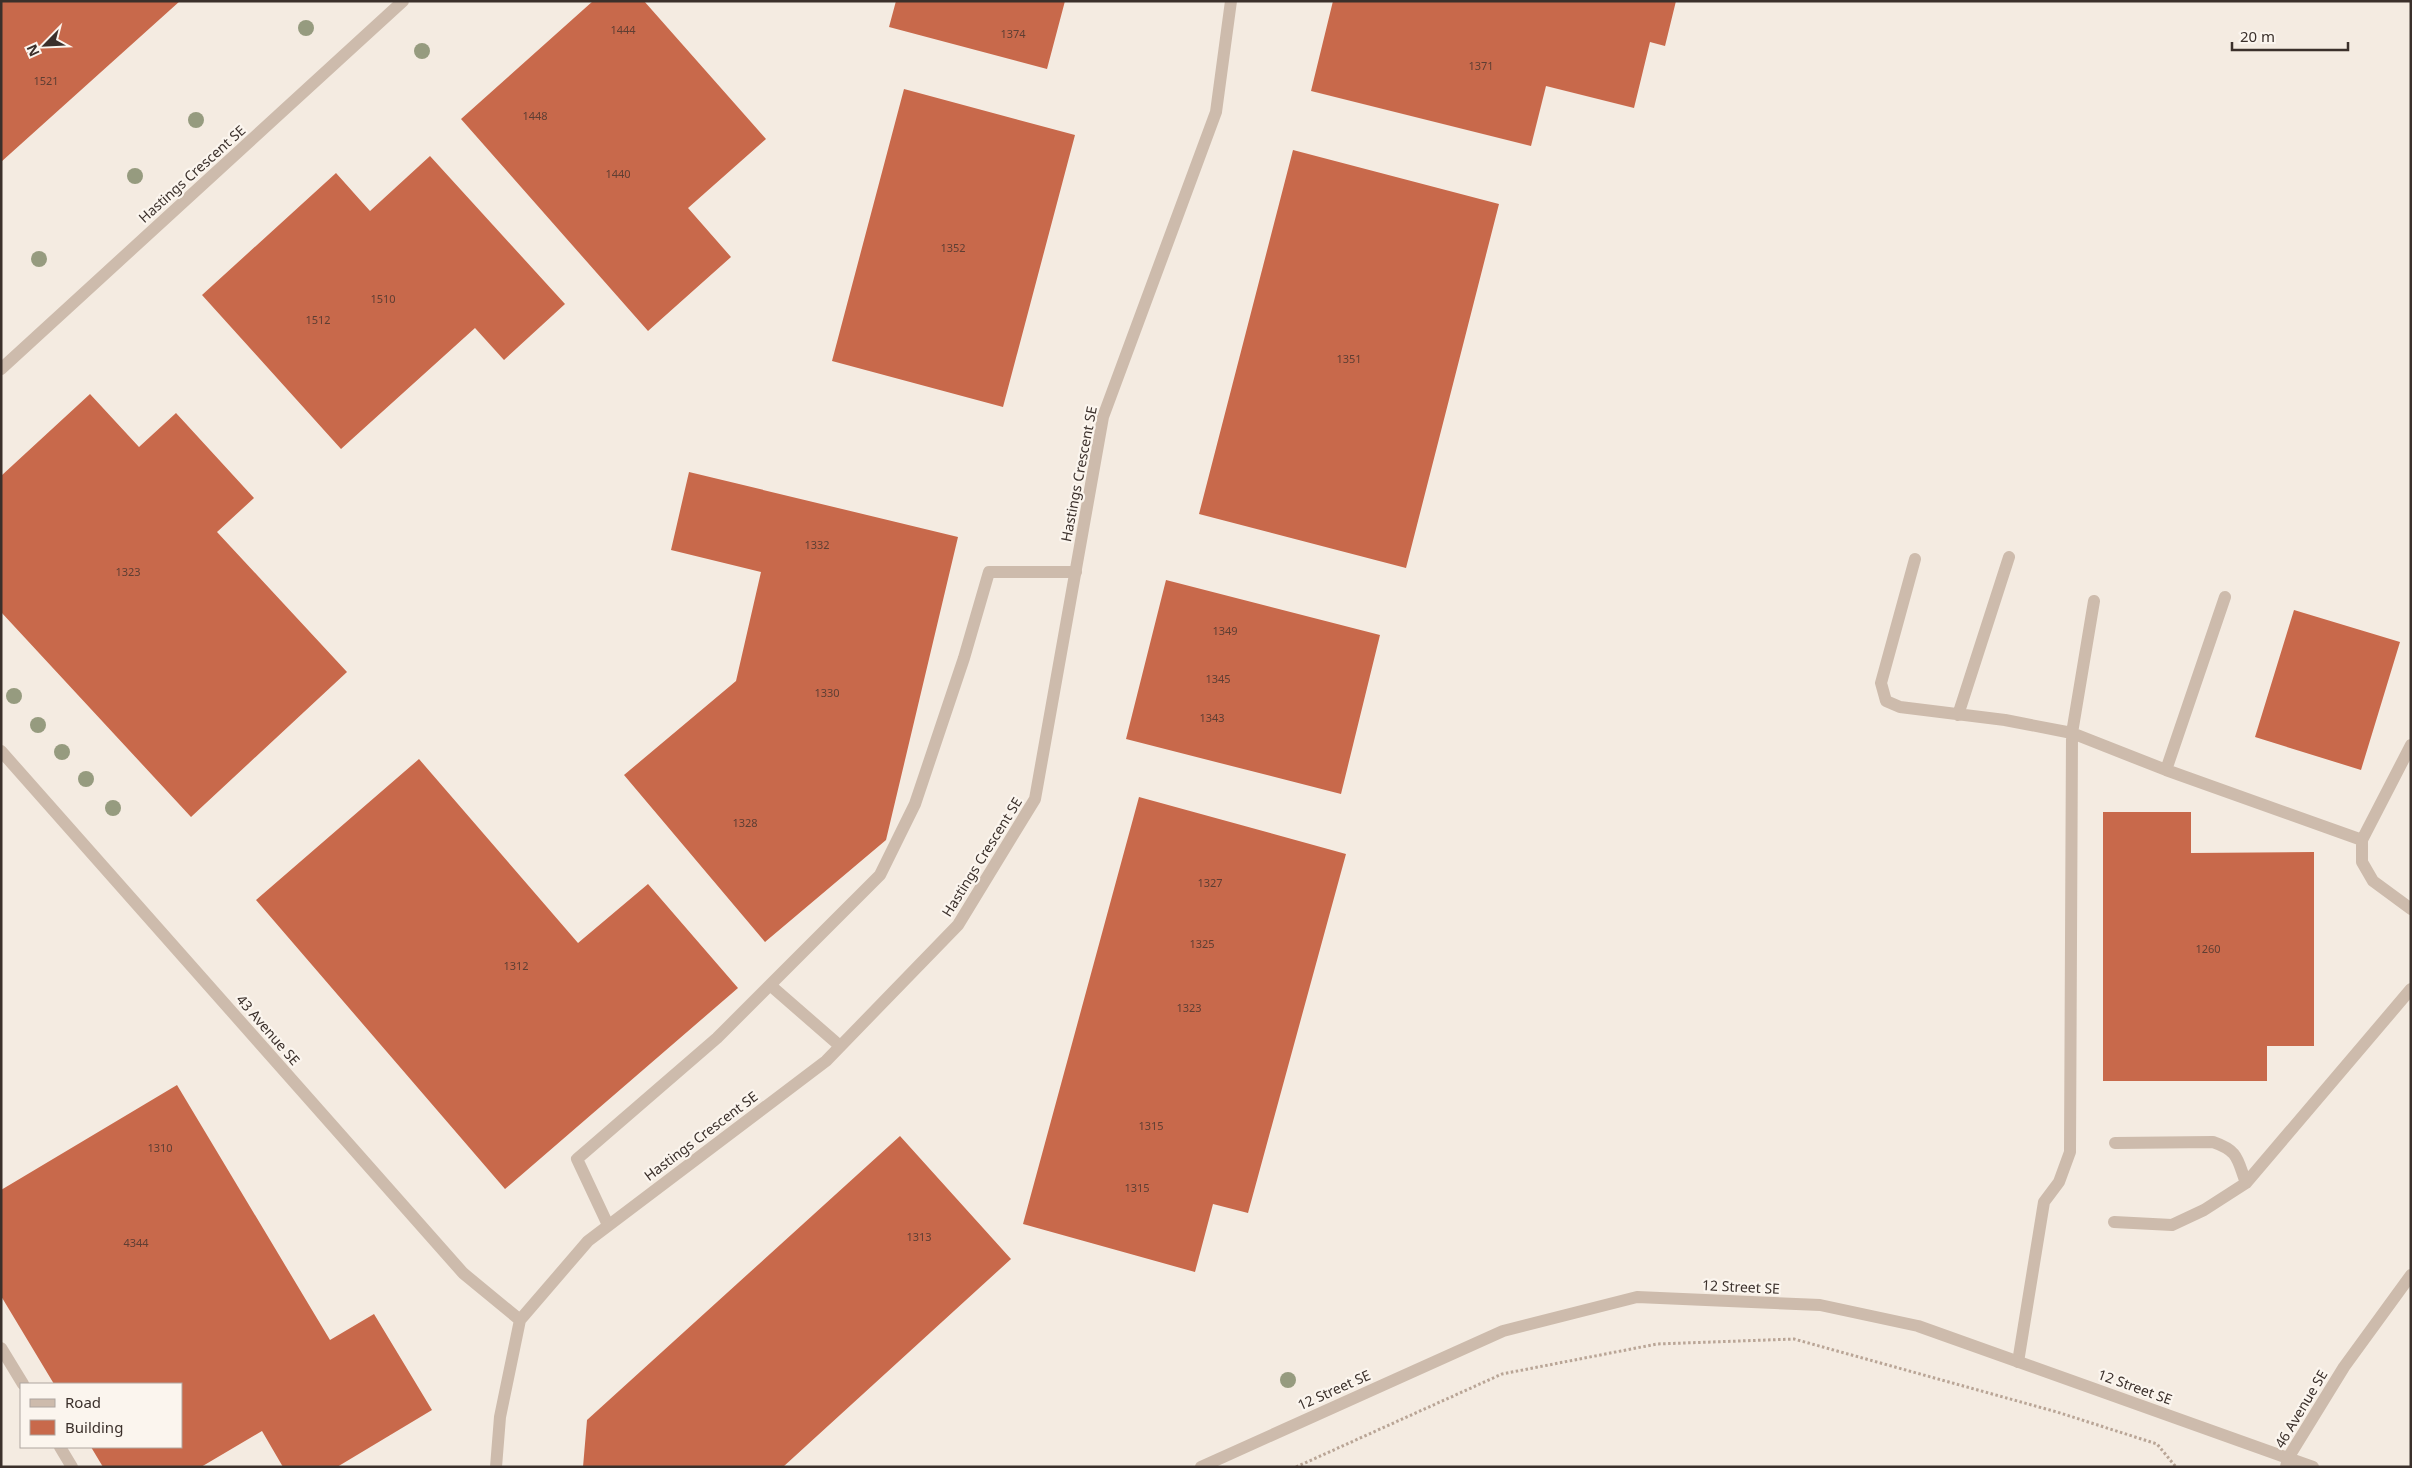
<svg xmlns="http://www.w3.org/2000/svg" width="2412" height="1468" font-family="'Noto Sans',sans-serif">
<rect width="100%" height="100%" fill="#f4ebe1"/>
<!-- building -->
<path fill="#c8694b" d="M1 1H180L1 162Z
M593 1H644L766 139 688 208 731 257 648 331 461 119Z
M896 1H1065L1047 69 889 27Z
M1333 1H1676L1665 46 1650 42 1634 108 1546 86 1531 146 1311 91Z
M904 89 1075 135 1003 407 832 361Z
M1293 150 1499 204 1406 568 1199 514Z
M430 156 565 304 504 360 475 328 341 449 202 295 336 173 370 211Z
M90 394 139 447 176 413 254 498 217 532 347 672 191 817 1 612V476Z
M689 472 958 537 886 840 765 942 624 775 736 681 761 572 671 550Z
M1166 580 1380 635 1341 794 1126 739Z
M2294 610 2400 642 2361 770 2255 737Z
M419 759 578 943 648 884 738 988 505 1189 256 900Z
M1139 797 1346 854 1248 1213 1213 1204 1195 1272 1023 1224Z
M2103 812H2191V853L2314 852V1046H2267V1081H2103Z
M177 1085 330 1340 374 1314 432 1410 337 1467H283L262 1431 201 1467H103L91 1447H181V1384H54L1 1296V1190Z
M900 1136 1011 1259 783 1467H583L587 1420Z"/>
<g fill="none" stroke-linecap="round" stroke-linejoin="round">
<!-- path -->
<path stroke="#b9a596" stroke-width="3" stroke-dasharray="2.5 2.5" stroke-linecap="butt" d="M1296 1467 1502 1374 1657 1344 1794 1339 2057 1412 2157 1444 2176 1467"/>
<!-- service -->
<path stroke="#cdbbac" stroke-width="12" d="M1915 559 1881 683 1886 701 1900 707 2005 720 2072 733 2070 1152 2059 1182 2044 1202 2018 1362
M2225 597 2166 770 2362 840
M2094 601 2072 733 2166 770
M1958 715 2009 557
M2411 745 2362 840V862L2373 881 2411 909
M770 985 840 1046
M2115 1143 2213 1142C2239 1151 2237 1159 2246 1183
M2114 1222 2172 1225 2204 1210 2246 1183 2411 989
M608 1225 577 1159 717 1038 880 875 915 804 964 658 989 572H1076
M1 1348 23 1384
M60 1447 72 1467"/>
<!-- minor -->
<path stroke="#cdbbac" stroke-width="12" d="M1 369 403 1
M1 751 463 1273 520 1320
M496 1467 500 1417 520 1320 588 1241 826 1061 958 925 1035 799 1103 417 1216 112 1231 1"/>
<!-- tertiary -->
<path stroke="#cdbbac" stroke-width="12" d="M1201 1467 1503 1331 1637 1297 1820 1305 1918 1326 2313 1467
M2286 1467 2288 1458 2344 1367 2411 1275"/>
</g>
<!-- trees -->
<g fill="#969b7f">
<circle cx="306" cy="28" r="8"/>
<circle cx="422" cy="51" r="8"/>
<circle cx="196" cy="120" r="8"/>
<circle cx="135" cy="176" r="8"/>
<circle cx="39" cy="259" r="8"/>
<circle cx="14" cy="696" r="8"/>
<circle cx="38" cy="725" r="8"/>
<circle cx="62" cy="752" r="8"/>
<circle cx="86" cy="779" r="8"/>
<circle cx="113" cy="808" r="8"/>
<circle cx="1288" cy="1380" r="8"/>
</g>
<g text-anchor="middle" stroke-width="4.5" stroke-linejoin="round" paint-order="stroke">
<!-- number labels -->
<g font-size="11" fill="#5e3e33">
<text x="623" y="34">1444</text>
<text x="1013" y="38">1374</text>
<text x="1481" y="70">1371</text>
<text x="46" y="85">1521</text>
<text x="535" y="120">1448</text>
<text x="618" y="178">1440</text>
<text x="953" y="252">1352</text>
<text x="383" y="303">1510</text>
<text x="318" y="324">1512</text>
<text x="1349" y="363">1351</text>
<text x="817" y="549">1332</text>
<text x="128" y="576">1323</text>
<text x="1225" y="635">1349</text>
<text x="1218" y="683">1345</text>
<text x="827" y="697">1330</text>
<text x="1212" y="722">1343</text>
<text x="745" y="827">1328</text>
<text x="1210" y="887">1327</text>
<text x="1202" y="948">1325</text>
<text x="2208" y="953">1260</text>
<text x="516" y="970">1312</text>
<text x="1189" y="1012">1323</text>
<text x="1151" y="1130">1315</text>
<text x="160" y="1152">1310</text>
<text x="1137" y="1192">1315</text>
<text x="919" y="1241">1313</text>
<text x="136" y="1247">4344</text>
</g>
<!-- street labels -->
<g font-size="14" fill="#3b302b" stroke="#fbf5ee">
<text transform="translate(192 174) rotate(-42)" y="5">Hastings Crescent SE</text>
<text transform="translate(1079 474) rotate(-79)" y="5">Hastings Crescent SE</text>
<text transform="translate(982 857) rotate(-58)" y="5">Hastings Crescent SE</text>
<text transform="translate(268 1030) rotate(49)" y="5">43 Avenue SE</text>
<text transform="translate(701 1136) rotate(-37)" y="5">Hastings Crescent SE</text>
<text transform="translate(1741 1287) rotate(3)" y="5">12 Street SE</text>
<text transform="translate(2135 1387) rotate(20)" y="5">12 Street SE</text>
<text transform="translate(1334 1390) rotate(-24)" y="5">12 Street SE</text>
<text transform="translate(2301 1409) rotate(-59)" y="5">46 Avenue SE</text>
</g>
</g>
<!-- border -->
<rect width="2412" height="1468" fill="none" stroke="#3b302b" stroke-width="5"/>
<!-- legend -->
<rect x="20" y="1383" width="162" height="65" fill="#fbf5ee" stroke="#aea6a0"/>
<rect x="30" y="1399" width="25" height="8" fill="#cdbbac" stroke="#aea6a0"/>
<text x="65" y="1408" font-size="15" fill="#3b302b">Road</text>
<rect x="30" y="1420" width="25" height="15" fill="#c8694b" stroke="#aea6a0"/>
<text x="65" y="1433" font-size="15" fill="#3b302b">Building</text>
<!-- north arrow -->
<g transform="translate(45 45) rotate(246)" stroke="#fbf5ee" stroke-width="4" paint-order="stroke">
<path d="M0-4L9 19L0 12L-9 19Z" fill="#3b302b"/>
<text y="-8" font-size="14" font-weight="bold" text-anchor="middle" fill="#3b302b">N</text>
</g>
<!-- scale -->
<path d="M2232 42v8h116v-8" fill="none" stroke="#3b302b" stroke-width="2.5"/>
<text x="2240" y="42" font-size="15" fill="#3b302b" stroke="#fbf5ee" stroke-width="4" paint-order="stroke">20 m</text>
</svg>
